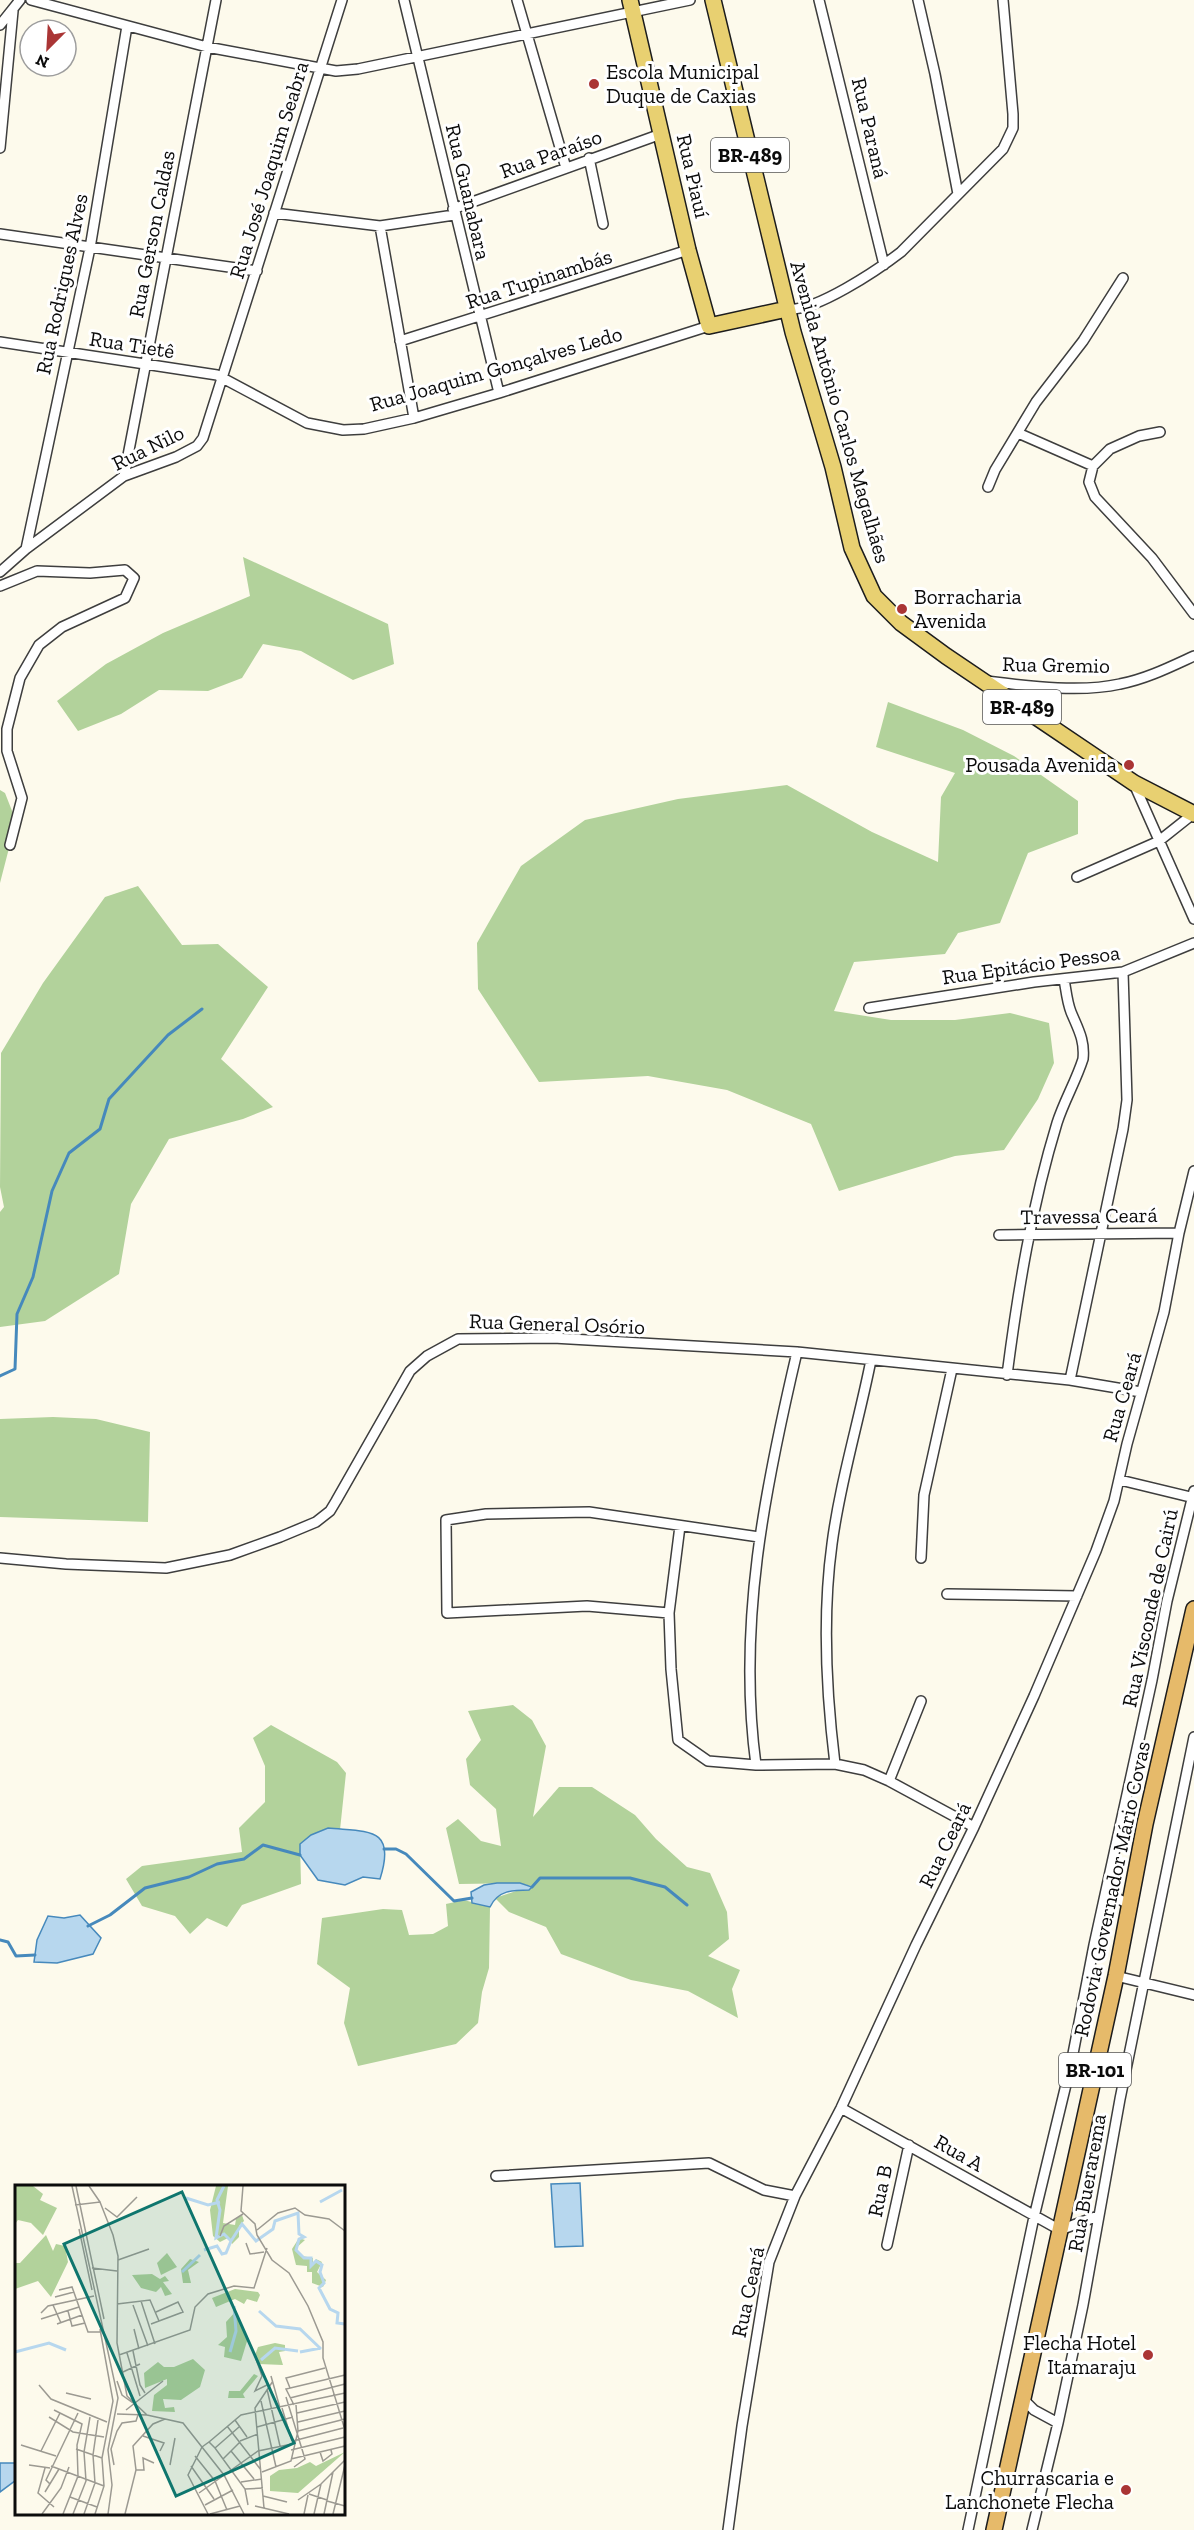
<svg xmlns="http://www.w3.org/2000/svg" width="1194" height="2530" font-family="'Zilla Slab',serif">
<rect width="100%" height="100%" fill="#fdfaec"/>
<!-- forest -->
<path fill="#b2d29b" d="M243 557 388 624 394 664 353 680 301 651 263 644 242 678 208 691 159 690 121 714 78 731 57 701 106 664 163 633 250 596Z
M888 702 963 730 1014 756 1078 801V834L1028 853 1000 923 958 933 945 954 854 962 834 1011 891 1020H955L1010 1013 1049 1023 1054 1063 1038 1099 1004 1150 955 1156 839 1191 811 1124 727 1090 648 1076 539 1082 478 989 477 943 521 866 585 820 678 799 787 785 872 832 938 862 941 797 955 773 876 747Z
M0 790 5 793 16 821 0 883Z
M138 886 182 945 218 944 268 987 221 1059 273 1107 243 1119 169 1139 131 1204 119 1274 45 1321 0 1327V1212L4 1207 0 1187 1 1053 43 983 105 897Z
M53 1417 96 1419 150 1432 148 1522 0 1517V1419Z
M513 1705 532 1720 546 1746 533 1817 559 1787H592L635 1815 656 1839 687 1867 710 1873 727 1912 729 1939 708 1956 740 1970 732 1989 738 2018 688 1991 631 1980 561 1954 546 1927 509 1912 495 1898 531 1886 520 1883 459 1884 446 1828 458 1819 481 1841 501 1846 496 1809 470 1785 466 1759 481 1740 468 1711Z
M271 1725 337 1762 346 1773 340 1830 320 1832 300 1844 301 1884 242 1905 227 1927 207 1918 190 1934 175 1916 142 1906 126 1879 142 1866 242 1852 239 1828 265 1802V1766L253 1738Z
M464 1900 490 1907 489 1968 482 1992 478 2023 456 2044 358 2066 344 2023 350 1988 317 1964 322 1918 383 1909 402 1910 409 1935 433 1934 448 1926 446 1904Z"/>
<!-- water -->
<path fill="#b7d7ee" stroke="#4689bc" stroke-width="1.5" d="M328 1828C367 1832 397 1826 380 1879L363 1877 345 1885 318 1880 300 1855V1844L311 1835Z
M497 1883H520L532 1887 529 1890C513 1890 498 1890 490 1907L472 1903 471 1892 484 1885Z
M80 1915 101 1938 93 1954 57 1963 34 1962 37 1940 48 1916 64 1918Z
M580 2183 583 2246 555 2247 551 2184Z
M0 2463H16V2480L0 2492Z"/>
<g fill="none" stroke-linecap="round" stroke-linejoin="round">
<!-- stream -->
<path stroke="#4689bc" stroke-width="3" d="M0 1376 15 1369 17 1314 33 1277 52 1191 69 1153 100 1129 109 1099 168 1035 202 1009
M384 1849H396L406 1854 454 1901 472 1898
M532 1887 540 1878H630L665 1887 687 1905
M88 1926 110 1915 145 1888 189 1877 217 1864 244 1859 263 1845 300 1855
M0 1940 8 1942 16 1956 35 1955"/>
<defs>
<path id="minor" d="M31 0 207 47 336 71 358 69 690 0
M404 0 499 393
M517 0 566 168
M819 0 884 265
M918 0 935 74 958 194
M0 25 20 0
M0 148 13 11
M589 158 603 224
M453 209 661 134
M274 213 380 226 454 215
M380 226 414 418
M0 234 257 271
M787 309C814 313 879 269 901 252L1003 149 1013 128V114L1003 0
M400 341 688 250
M0 342 217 375 307 423 343 430 364 429 414 418 499 393 709 326
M1160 432 1139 436 1110 449 1093 466 1089 482 1095 497 1152 558 1194 614
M1018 433 1093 466
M124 476 216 0
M988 487 995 470 1036 402 1083 341 1123 278
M26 549 90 248 127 26
M0 572 26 549 124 476 176 457 197 446 203 438 342 0
M0 586 37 571 90 573 125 570 134 578 125 598 62 627 39 645 20 678 7 729V751L22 798 10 845
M986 681C1028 686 1080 693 1120 684 1146 679 1170 667 1194 656
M1134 784 1194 919
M1077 877 1159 841 1193 814
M869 1008 1034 982 1123 972 1194 943
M999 1235 1179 1233
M1007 1375C1018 1290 1032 1205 1057 1123 1064 1101 1076 1081 1083 1059 1085 1040 1078 1029 1071 1012 1067 1002 1066 990 1064 979
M1070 1380 1123 1129 1127 1100 1123 972
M1120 1480 1194 1498
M680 1526 669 1613 671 1669 678 1740 708 1761 756 1765 835 1764 864 1770 889 1781 974 1827
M0 1558 66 1564 166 1568 230 1555 280 1537 316 1522 330 1511 336 1501 410 1371 427 1356 458 1339 553 1338 797 1352 1070 1380 1141 1392
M921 1558 924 1495 952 1369
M947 1594 1077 1596
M669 1613 587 1606 447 1613 446 1520 486 1514 589 1512 759 1537
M835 1764C826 1691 822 1617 832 1544 840 1482 859 1421 871 1360
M756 1765C737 1625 765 1488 797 1352
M889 1781 921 1701
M1106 1893 1129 1904
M1116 1976 1194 1995
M841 2108 1060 2230 1098 2216
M496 2176 709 2163 764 2190 795 2196
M887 2245 909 2145
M1023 2399 1034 2410 1058 2423
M728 2530 742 2426 769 2262 795 2196 841 2108 916 1945 974 1827 1034 1696 1096 1551 1114 1501 1127 1444 1164 1312 1179 1233 1194 1171
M968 2530 1034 2217 1071 2064 1094 1945 1152 1680 1167 1601 1194 1491
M1032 2530 1058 2423 1083 2305 1120 2099 1194 1737"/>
<path id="primary" d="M630 0 688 250 709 326 787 309
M713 0 793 332 833 467 852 548 874 596 901 623 946 656 1134 783 1194 814"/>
<path id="trunk" d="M994 2530 1116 1976 1145 1824 1194 1609"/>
</defs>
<!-- minor casing -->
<use href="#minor" stroke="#3e3e3e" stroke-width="12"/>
<!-- primary casing -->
<use href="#primary" stroke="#1c1c1c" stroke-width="18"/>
<!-- trunk casing -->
<use href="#trunk" stroke="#1c1c1c" stroke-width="18"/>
<!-- minor -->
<use href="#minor" stroke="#fff" stroke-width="9"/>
<!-- primary -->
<use href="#primary" stroke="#e8d071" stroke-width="15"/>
<!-- trunk -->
<use href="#trunk" stroke="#e6ba6a" stroke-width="15"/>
</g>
<!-- markers -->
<g fill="#aa3535" stroke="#fff" stroke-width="2">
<circle cx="594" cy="84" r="6"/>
<circle cx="902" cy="609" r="6"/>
<circle cx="1129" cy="765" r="6"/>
<circle cx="1148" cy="2355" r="6"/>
<circle cx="1126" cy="2490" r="6"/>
</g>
<g text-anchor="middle" stroke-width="6" stroke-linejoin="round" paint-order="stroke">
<!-- shield labels -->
<g fill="#fff" stroke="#545454" stroke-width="1.5">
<rect x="711" y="138" width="78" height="34" rx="4.5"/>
<rect x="983" y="690" width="78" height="34" rx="4.5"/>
<rect x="1059" y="2053" width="72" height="34" rx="4.5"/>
</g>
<g font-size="20" font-weight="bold" fill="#0b0b0b">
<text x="750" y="162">BR-489</text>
<text x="1022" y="714">BR-489</text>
<text x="1095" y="2077">BR-101</text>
</g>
<!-- poi labels -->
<g font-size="21" fill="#0b0b0b" stroke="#fff" text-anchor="end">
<text x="606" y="79" text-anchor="start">Escola Municipal<tspan x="606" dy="24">Duque de Caxias</tspan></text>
<text x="914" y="604" text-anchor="start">Borracharia<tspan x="914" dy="24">Avenida</tspan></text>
<text x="1117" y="772">Pousada Avenida</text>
<text x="1136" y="2350">Flecha Hotel<tspan x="1136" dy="24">Itamaraju</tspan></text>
<text x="1114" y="2485">Churrascaria e<tspan x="1114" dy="24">Lanchonete Flecha</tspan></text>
</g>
<!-- street labels -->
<g font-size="21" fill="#0b0b0b" stroke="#fff">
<text transform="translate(870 128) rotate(77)" y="7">Rua Paraná</text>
<text transform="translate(551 154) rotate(-20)" y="7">Rua Paraíso</text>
<text transform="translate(269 170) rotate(-73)" y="7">Rua José Joaquim Seabra</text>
<text transform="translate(693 176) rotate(77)" y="7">Rua Piauí</text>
<text transform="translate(468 192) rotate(77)" y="7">Rua Guanabara</text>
<text transform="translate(152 234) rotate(-79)" y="7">Rua Gerson Caldas</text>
<text transform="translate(539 279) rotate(-18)" y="7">Rua Tupinambás</text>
<text transform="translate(62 284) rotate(-78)" y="7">Rua Rodrigues Alves</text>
<text transform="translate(132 345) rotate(9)" y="7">Rua Tietê</text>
<text transform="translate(496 369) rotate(-16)" y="7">Rua Joaquim Gonçalves Ledo</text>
<text transform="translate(840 412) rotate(74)" y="7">Avenida Antônio Carlos Magalhães</text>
<text transform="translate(148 448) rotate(-26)" y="7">Rua Nilo</text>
<text transform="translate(1056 665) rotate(1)" y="7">Rua Gremio</text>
<text transform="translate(1031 965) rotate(-8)" y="7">Rua Epitácio Pessoa</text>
<text transform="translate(1089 1216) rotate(-1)" y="7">Travessa Ceará</text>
<text transform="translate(557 1324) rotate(2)" y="7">Rua General Osório</text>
<text transform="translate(1122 1397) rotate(-74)" y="7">Rua Ceará</text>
<text transform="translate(1150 1608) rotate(-78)" y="7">Rua Visconde de Cairú</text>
<text transform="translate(945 1845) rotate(-64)" y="7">Rua Ceará</text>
<text transform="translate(1112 1889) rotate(-78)" y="7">Rodovia Governador Mário Covas</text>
<text transform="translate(959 2153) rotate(30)" y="7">Rua A</text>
<text transform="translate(1087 2183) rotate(-80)" y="7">Rua Buerarema</text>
<text transform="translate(880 2191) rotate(-78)" y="7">Rua B</text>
<text transform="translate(748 2292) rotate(-78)" y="7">Rua Ceará</text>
</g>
</g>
<!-- overview -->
<g transform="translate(15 2185)">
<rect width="330" height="330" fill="#fdfaec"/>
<path d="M0 1H18L28 9 25 15 42 23 28 50 16 38 3 35 0 39ZM201 1H213L208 38 220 40 221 34 227 30 229 36 224 41V52L217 59 213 53 205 57 198 51 195 25ZM31 50 38 66 41 59 50 61 53 77 36 112 23 96 0 104V78H5ZM284 53 290 55 281 63 287 71 298 73V80L301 74 307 77 302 87 311 95 308 102 297 98V87H292V81L281 80 277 64ZM152 68 162 82 146 90 142 78ZM175 74 184 77 173 85 176 98H168L166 84ZM137 89 145 94 150 91 154 96 148 97 157 109 150 111 146 102 141 107 126 103 117 90ZM220 104 243 107 245 110 242 117 232 114 229 119 220 114 201 122 197 113ZM221 126 233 153 226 176 209 172 210 162 203 160 212 152 211 137ZM260 158 270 160V166L264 167 268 180 244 179 240 170 243 162ZM178 174 190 185 185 202 166 215 148 214 150 223 159 222 160 227 137 226 139 210 152 200V194L130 203 129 188 143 177 149 182H159ZM239 189 243 191 228 209 230 213H213L214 206H225ZM330 267 283 308 255 306V291L264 285 282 283 295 277 301 281Z" fill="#b2d29b"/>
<path fill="none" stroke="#b7d7ee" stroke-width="3" d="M209 1 202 15 205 25 201 53 209 49 216 56 227 39 241 56 258 44 260 36 283 28 284 49 289 52 284 54 281 65 289 73H296V81L301 76 307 80 305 87 309 98 304 103 315 124 323 128 322 138 330 139M171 13 193 20 205 17M305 17 327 5M189 65 202 61 207 69 211 68 216 56M167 87 185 70M244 126 261 141 285 144 306 164M0 167 34 158 51 165M215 167 221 146 219 121M285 167 306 163M246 175 260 163 283 166"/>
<path fill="none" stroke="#9c9a92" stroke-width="1.5" d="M57 1 103 213 93 265 97 300 93 329M61 1 89 134M74 1 85 17M228 1 226 26 240 39 242 50 257 75 274 88 293 121 308 157V173L330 245M60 20 85 17 98 50 103 71 102 158 112 211M90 23 102 32 122 12M64 44 77 105M242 45 263 28 280 23 290 30 314 34 330 46M205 51 209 41 228 29M231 58 235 69 249 67M103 75 134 64M77 83 102 86M44 105 57 102 73 147H85M40 112 59 107M126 116 140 159M102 119 135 115 144 136M38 120 46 138M118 120 133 161M53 126 57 141 70 138M26 128 33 121 79 111M26 134 64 122M42 139 67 130M136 139 168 127 163 117 141 127M119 144 124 164M118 166 125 200 130 208M112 168 125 211M104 170 175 145 180 122 193 109 219 101 239 103 252 63M241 174 247 191 240 206 254 199M108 187 125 179M256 191 265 223M102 196 107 210 118 218M24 200 36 214 92 237M275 203 271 193 310 183M252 204 265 261M51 208 76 214M112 211 132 230M271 212 290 274 279 282M275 213 330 199M246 216 261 282M279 220 271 204 330 190M267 223 277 256M39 225 67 239 62 260 63 291 48 329M111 225 148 196M282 228 330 217M102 229 132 230 168 238 209 290 229 329M34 232 58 247 89 252M220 235 232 252M283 237 330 226M212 241 246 285M242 242 278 232M283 246 330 234M128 251 149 258 145 266M225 256 243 249M278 256 328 243M194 257 226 230 330 208M6 260 41 271M187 262 173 290 193 329M187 262 194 257 200 263 230 304 233 320M200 263 224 242M61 264 87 273M276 265 330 252M26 266 45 228M216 266 239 294M305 267 308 276 317 269 316 265M180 271 200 296 212 325M208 274 225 257M276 274 330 261M14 280 35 283M99 280 96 264 102 246 107 238 121 236 123 230M155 280 160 253M36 281 89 301M176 281 199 314M30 283 23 308 39 322M121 285H129L128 273 139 278M247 287 276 276 283 246 281 220M226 297 247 294M35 299 31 295 63 228M230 304 248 303M30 307 44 284M184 308 243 266 277 259M294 309 312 315M248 311 272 317M55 312 82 322M283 315 306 299 330 275M312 316 330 321M190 320 218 305M240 321 274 329M249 323 240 223 258 196M27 329 46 303 54 282M58 329 71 296 69 267 75 232M69 329 80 298 78 270 83 235M80 329 89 301 87 273 98 216 85 144M110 329 121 285 118 261 138 239 150 234M195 329 225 321M289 329 293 310M299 329 306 299M309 329 318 287M318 329 330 280"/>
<path fill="#0f766e" fill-opacity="0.15" stroke="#0f766e" stroke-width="3" d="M167 7 279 258 161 311 49 59Z"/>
<rect width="330" height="330" fill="none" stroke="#0b0b0b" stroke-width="3"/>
</g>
<!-- north arrow -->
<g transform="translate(48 48) rotate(204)"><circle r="28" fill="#ffffff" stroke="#9d9d9d" stroke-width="1.5"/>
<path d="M0-4.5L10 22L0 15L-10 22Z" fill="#aa3535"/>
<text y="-9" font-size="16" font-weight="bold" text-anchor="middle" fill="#0b0b0b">N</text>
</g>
</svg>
